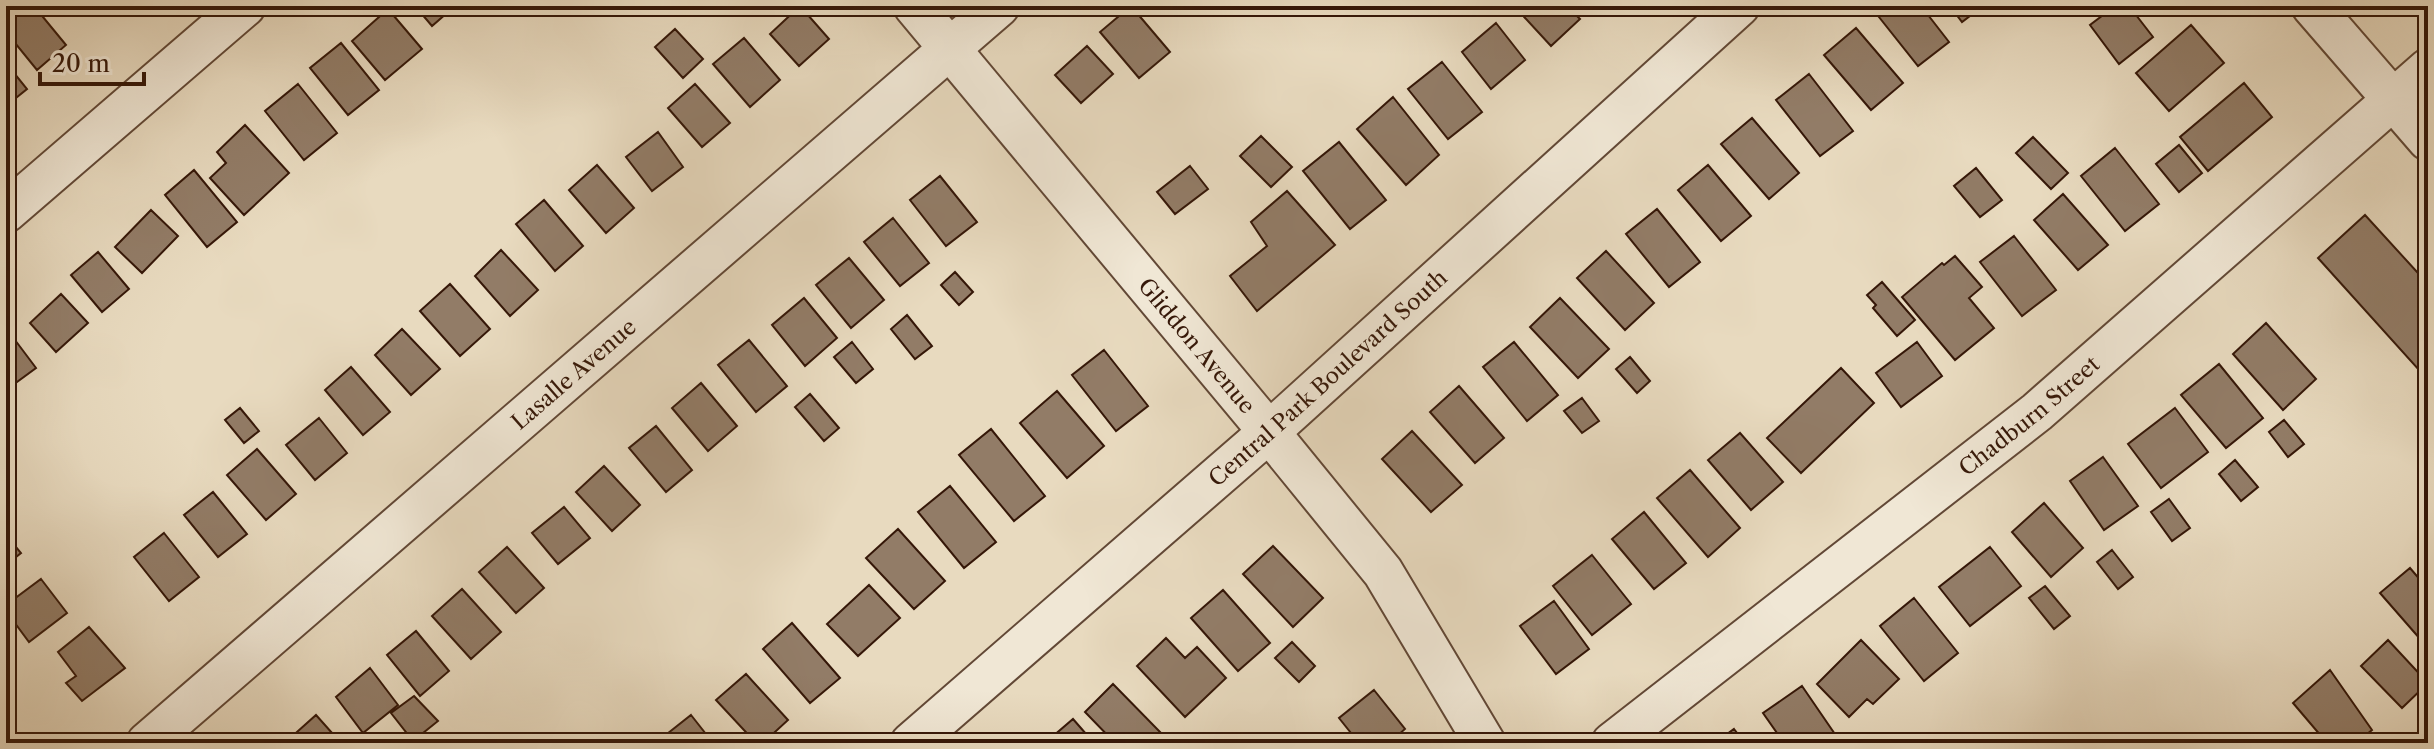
<svg xmlns="http://www.w3.org/2000/svg" width="2434" height="749" font-family="'Libre Caslon Text',serif">
<rect width="100%" height="100%" fill="#e8dabf"/>
<filter id="stains"><feTurbulence type="fractalNoise" baseFrequency=".0025" numOctaves="4"/><feColorMatrix values="0 0 0 0 .2 0 0 0 0 .09 0 0 0 0 .02 0 0 0 .5 -.17"/></filter>
<radialGradient id="worn" r=".72"><stop offset=".6" stop-color="#630" stop-opacity="0"/><stop offset="1" stop-color="#630" stop-opacity=".3"/></radialGradient>
<!-- building -->
<path fill="#927c67" stroke="#351708" stroke-width="2" d="M20 6H34L66 45 37 70 6 32V17Z
M415 6H455L432 26Z
M800 6 829 39 799 66 770 34Z
M1131 6 1170 52 1139 78 1100 32Z
M1514 6H1567L1580 19 1551 46Z
M1883 6H1921L1949 42 1918 66 1875 12Z
M1950 6H1983L1962 22Z
M2115 6H2129L2153 37 2119 64 2090 25Z
M388 9 422 49 385 80 352 41Z
M1496 23 1525 60 1491 89 1462 52Z
M2191 25 2224 63 2169 111 2136 73Z
M1856 28 1903 83 1871 110 1824 55Z
M675 29 703 59 683 78 655 47Z
M744 38 780 80 750 107 713 64Z
M341 43 379 90 348 115 310 68Z
M1087 46 1113 74 1081 103 1055 75Z
M1442 62 1482 112 1448 139 1408 89Z
M6 63 27 89 6 106Z
M1809 74 1853 131 1820 156 1776 100Z
M2244 83 2272 117 2208 171 2180 137Z
M298 84 337 133 304 160 265 111Z
M695 84 730 123 702 147 668 108Z
M1393 97 1439 155 1406 185 1357 129Z
M1752 118 1799 173 1769 199 1721 144Z
M245 125 289 173 244 215 210 178 226 163 217 152Z
M658 132 683 167 652 191 626 157Z
M1261 136 1292 167 1271 187 1240 156Z
M2033 137 2068 173 2051 189 2016 153Z
M1339 142 1386 200 1350 229 1303 171Z
M2179 145 2202 173 2179 192 2156 164Z
M2115 148 2159 204 2125 231 2081 176Z
M597 165 634 208 606 233 569 190Z
M1708 165 1751 216 1721 241 1678 190Z
M1190 166 1208 189 1175 214 1157 192Z
M1976 168 2002 200 1980 217 1954 186Z
M194 170 237 222 207 247 165 195Z
M940 176 977 222 946 246 910 200Z
M1287 191 1335 245 1257 311 1230 276 1267 246 1251 222Z
M2063 194 2108 245 2078 270 2034 220Z
M544 200 583 246 555 271 516 224Z
M1657 209 1700 262 1669 287 1626 234Z
M151 210 178 236 142 273 115 247Z
M2365 215 2428 284V380L2318 258Z
M893 218 929 263 900 286 864 242Z
M2014 236 2056 290 2022 316 1980 262Z
M501 250 538 290 510 316 475 276Z
M1606 251 1654 303 1625 330 1577 278Z
M98 252 129 289 102 312 71 275Z
M1955 256 1982 287 1969 298 1994 328 1955 360 1902 297 1942 263 1944 265Z
M849 258 884 300 851 328 816 285Z
M955 272 973 292 959 305 941 285Z
M1882 282 1915 320 1897 336 1873 308 1876 305 1867 295Z
M450 284 490 329 460 356 420 311Z
M61 294 88 323 56 352 30 323Z
M804 298 837 338 805 366 772 325Z
M1560 298 1609 349 1578 378 1530 327Z
M907 315 932 346 915 359 891 329Z
M2266 323 2316 379 2283 410 2233 354Z
M402 329 440 369 411 395 375 355Z
M12 336 36 368 6 390V340Z
M749 340 787 386 756 412 718 365Z
M852 342 873 369 856 383 834 357Z
M1514 342 1558 395 1527 421 1483 367Z
M1917 342 1942 376 1901 407 1876 373Z
M1104 350 1148 406 1116 431 1072 375Z
M1630 357 1650 381 1637 393 1616 369Z
M2219 364 2263 418 2226 448 2181 395Z
M351 367 390 412 363 435 325 390Z
M1841 368 1874 403 1801 473 1767 438Z
M701 383 737 426 708 451 672 408Z
M1459 386 1504 438 1475 463 1430 412Z
M1057 391 1104 446 1067 478 1020 423Z
M810 394 839 428 824 441 795 407Z
M1582 398 1599 421 1582 433 1564 411Z
M240 408 259 431 244 443 225 420Z
M2175 408 2208 452 2161 488 2128 444Z
M319 418 347 453 315 480 286 445Z
M2284 420 2304 444 2288 457 2269 432Z
M656 426 692 470 666 492 629 448Z
M991 429 1045 496 1014 521 959 455Z
M1412 431 1462 485 1431 512 1382 459Z
M1740 433 1783 482 1751 510 1708 460Z
M257 449 296 494 266 520 227 475Z
M2103 457 2138 506 2104 530 2070 481Z
M2235 460 2258 487 2241 501 2219 474Z
M604 466 640 505 612 531 576 492Z
M1690 470 1740 528 1708 557 1657 498Z
M950 486 996 542 964 568 918 512Z
M213 492 247 534 218 557 184 515Z
M2169 499 2190 528 2172 541 2151 512Z
M2044 503 2083 548 2051 577 2012 532Z
M564 507 590 538 558 564 532 533Z
M1644 512 1686 563 1654 589 1612 539Z
M898 529 945 581 914 609 866 558Z
M164 533 199 577 169 601 134 557Z
M6 535 21 553 6 565Z
M1273 546 1323 598 1293 627 1243 574Z
M507 547 544 588 516 613 479 572Z
M1990 547 2021 586 1970 626 1939 587Z
M2112 550 2133 577 2118 589 2097 562Z
M1592 555 1631 604 1592 635 1553 586Z
M2410 568 2428 589V648L2380 593Z
M41 579 67 613 29 642 6 611V605Z
M869 585 900 618 858 656 827 624Z
M2045 586 2070 616 2054 629 2029 598Z
M462 589 501 632 471 659 432 616Z
M1223 590 1270 643 1238 671 1191 618Z
M1914 598 1958 653 1924 681 1880 626Z
M1554 601 1589 649 1556 674 1520 626Z
M792 623 840 678 810 703 763 649Z
M89 627 125 668 82 701 66 683 76 676 58 652Z
M416 631 449 671 420 696 387 655Z
M1166 638 1185 658 1197 647 1226 678 1185 717 1137 666Z
M1861 640 1899 679 1873 704 1867 699 1849 717 1817 684Z
M2388 640 2428 683 2402 708 2361 666Z
M1292 642 1315 666 1299 682 1275 658Z
M370 668 398 705 363 733 336 697Z
M2330 670 2372 730 2356 743H2327L2293 703Z
M746 674 788 720 763 743H756L716 700Z
M1113 684 1162 734 1153 743H1115L1085 712Z
M1802 686 1839 740 1835 743H1784L1763 713Z
M1374 690 1405 729 1389 743H1359L1339 718Z
M414 696 438 721 413 741 391 713Z
M316 715 341 743H291L288 740Z
M691 715 713 743H660L658 741Z
M1073 719 1094 743H1045Z
M1734 729 1745 743H1715Z"/>
<g fill="none" stroke-linecap="round" stroke-linejoin="round">
<defs>
<g id="minor">
<path id="s1" d="M914 6 1269 432 1383 572 1485 743"/>
<path d="M2312 6 2428 140"/>
<path d="M6 212 245 6"/>
<path id="s2" d="M147 743 999 6"/>
<path id="s3" d="M911 743 1269 432 1739 6"/>
<path id="s4" d="M1612 743 2037 412 2428 69"/>
</g>
</defs>
<!-- minor casing -->
<use href="#minor" stroke="#624836" stroke-width="44"/>
<!-- minor -->
<use href="#minor" stroke="#f0e7d5" stroke-width="40"/>
</g>
<g text-anchor="middle" stroke-width="6" stroke-linejoin="round" paint-order="stroke">
<!-- street labels -->
<g font-size="22" fill="#351708" stroke="#f0e7d5">
<text dy="8" stroke="none"><textPath href="#s1" startOffset="442">Gliddon Avenue</textPath></text>
<text dy="8" stroke="none"><textPath href="#s2" startOffset="564">Lasalle Avenue</textPath></text>
<text dy="8" stroke="none"><textPath href="#s3" startOffset="554">Central Park Boulevard South</textPath></text>
<text dy="8" stroke="none"><textPath href="#s4" startOffset="530">Chadburn Street</textPath></text>
</g>
</g>
<!-- margin -->
<rect width="2434" height="749" fill="none" stroke="#e8dabf" stroke-width="32"/>
<rect x="8" y="8" width="2418" height="733" fill="none" stroke="#351708" stroke-width="4"/>
<rect x="16" y="16" width="2402" height="717" fill="none" stroke="#351708" stroke-width="2"/>
<!-- scale -->
<path d="M40 72v12h104v-12" fill="none" stroke="#351708" stroke-width="4"/>
<text x="52" y="72" font-size="24" fill="#351708" stroke="#f0e7d5" stroke-width="6" paint-order="stroke">20 m</text>
<rect width="100%" height="100%" filter="url(#stains)"/>
<rect width="100%" height="100%" fill="url(#worn)"/>
</svg>
